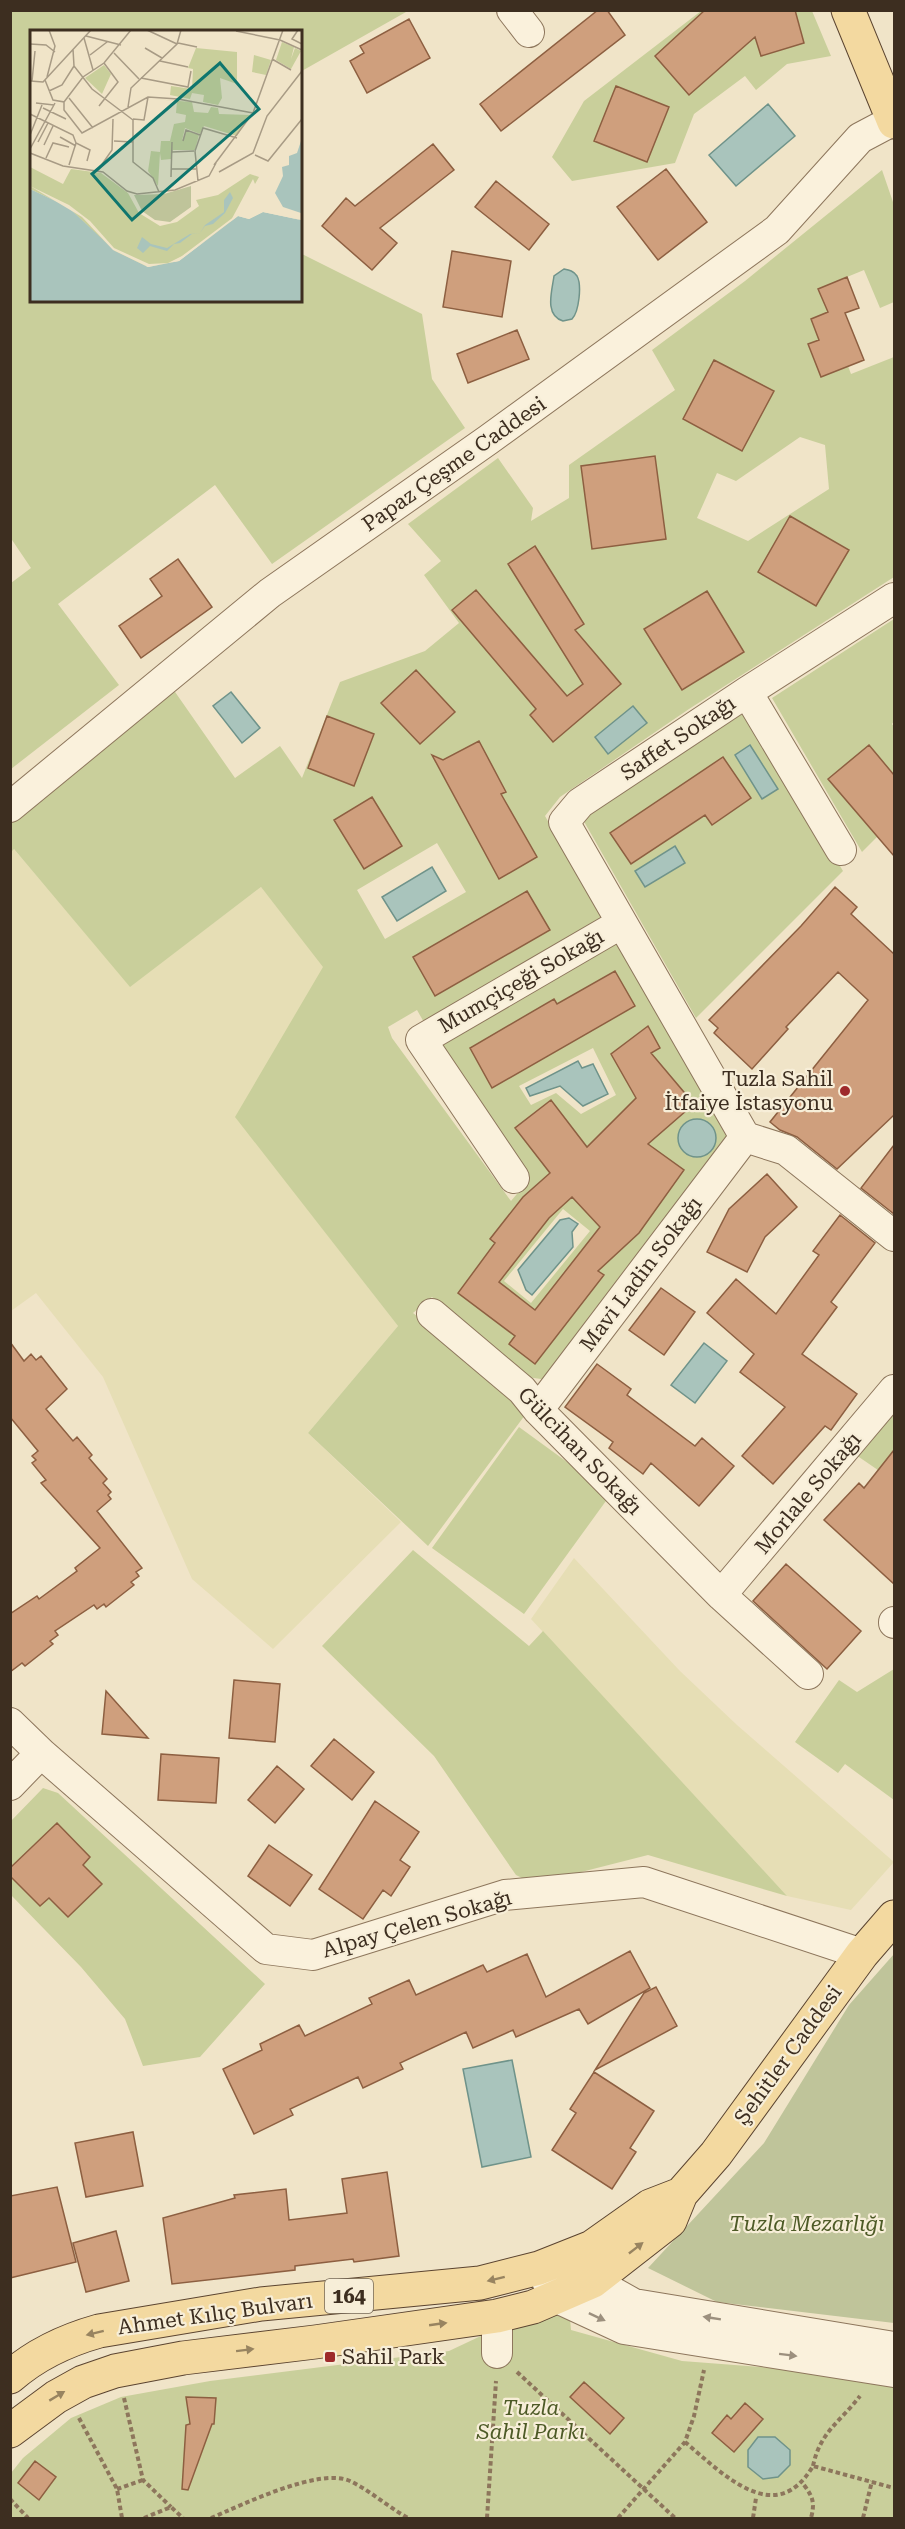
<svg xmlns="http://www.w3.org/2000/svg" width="905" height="2529" font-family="'Roboto Serif',serif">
<rect width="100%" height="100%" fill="#f0e4c8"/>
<!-- farmland -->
<path fill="#e6deb5" d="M13 848 130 986 261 887 324 967 236 1117 398 1326 308 1433 401 1522 273 1649 192 1579 103 1377 36 1293 11 1311V852Z
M574 1558 680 1671 737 1725 894 1862 851 1910 787 1896 531 1619Z"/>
<!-- green -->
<path fill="#c9cf9b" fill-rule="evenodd" d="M403 10 406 12 300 72V32H32V300H300V253L422 314 432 379 465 428 272 564 215 485 58 604 119 685 11 769V583L31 568 10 537 11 11Z
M701 11H812L831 56 787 64 756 90 745 76 694 114 675 163 572 181 552 157 584 101Z
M882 170 894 205V302L880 308 864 270 847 277 859 308 845 313 864 360 848 366 851 374 894 357V577L689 709 560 797 545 816 606 922 425 1024 417 1010 388 1027 392 1038 511 1201 527 1182 435 1048 620 939 733 1136 548 1380 520 1376 432 1297 413 1313 520 1397 528 1411 428 1546 308 1433 398 1326 235 1117 323 967 261 887 130 987 14 849 11 852V823L173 689 235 778 280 746 302 778 340 682 425 651 459 623 424 575 441 561 408 524 498 458 533 508 531 521 569 498V465L675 390 652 350 745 281ZM800 437 825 445 829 489 748 541 697 518 717 473 736 481ZM437 843 466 892 385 939 357 890ZM593 1048 616 1095 581 1114 556 1093 531 1105 519 1086ZM563 1209 590 1231 531 1303 504 1281Z
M894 619V721L892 724 894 727V820L862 852 772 698Z
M747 711 843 871 696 1018 582 818Z
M894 1408V1481L856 1455Z
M519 1427 611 1494 524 1614 432 1548Z
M413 1550 529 1646 543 1631 787 1896 648 1855 534 1884 516 1875 434 1756 322 1646Z
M894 1669V1800L845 1764 838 1773 795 1742 839 1680 857 1692Z
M43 1788 58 1793 265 1984 200 2057 143 2066 125 2019 81 1967 11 1895 10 1822Z
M542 2313 570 2318 571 2330 682 2361 799 2370 894 2384V2518H11V2473L23 2458 71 2418 121 2397 210 2381 449 2351 517 2319Z"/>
<!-- cemetery -->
<path fill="#bfc49a" d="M894 1954V2323L717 2302 648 2268 764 2143 849 2005Z"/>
<!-- water -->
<path fill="#a9c4bc" stroke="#6f938a" stroke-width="1.5" d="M768 104 795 136 736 186 709 155Z
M564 269C569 270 574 271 577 276 582 285 579 312 572 319L563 321C544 315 552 291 554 276Z
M231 692 260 728 242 743 213 706Z
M633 706 647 723 608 754 595 737Z
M750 745 778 789 762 799 735 755Z
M675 846 685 863 645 887 635 871Z
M432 867 446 891 397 921 382 897Z
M578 1061 582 1068 593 1064 608 1094 583 1106 560 1086 530 1096 526 1088Z
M678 1138a19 19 0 1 1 38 0a19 19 0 1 1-38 0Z
M569 1218 578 1224 572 1232 573 1247 532 1295 526 1290 518 1270 560 1220Z
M704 1343 727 1361 695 1403 671 1385Z
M512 2060 531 2157 482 2167 463 2069Z
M758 2437H775L790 2450V2465L778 2477 763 2479 748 2467V2450Z"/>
<!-- building -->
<path fill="#cf9f7d" stroke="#8d5f41" stroke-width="1.5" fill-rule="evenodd" d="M598 10H607L625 35 501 131 480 104Z
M705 10H795L804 43 761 56 755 37 689 95 655 56Z
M409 19 430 58 367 93 350 61 364 53 360 46Z
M616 86 669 107 647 162 594 141Z
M433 144 454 170 380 228 397 243 372 270 322 226 346 198 355 206Z
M666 169 707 222 658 260 617 207Z
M496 181 549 224 529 250 475 207Z
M452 251 511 261 502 317 443 307Z
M847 277 859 308 845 313 864 360 821 377 808 344 819 340 811 319 828 312 818 289Z
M517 330 529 359 468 383 457 354Z
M714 360 774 391 742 451 683 419Z
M655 456 666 539 592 549 581 466Z
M790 516 849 550 816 606 758 572Z
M535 546 584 624 575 630 621 684 553 742 530 715 536 709 452 610 476 590 567 696 583 684 508 564Z
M178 559 212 607 141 658 119 626 162 596 150 579Z
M707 591 744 652 682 690 644 629Z
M416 670 455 712 420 744 381 703Z
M327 716 374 734 354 786 308 768Z
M479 741 506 792 501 794 537 857 499 879 432 755 443 760Z
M869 745 894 775V856L828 779Z
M723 757 751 798 712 825 705 815 631 864 610 833Z
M372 797 402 846 364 869 334 820Z
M835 887 857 907 851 914 894 954V1115L837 1169 797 1137 780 1130 770 1122 868 1000 838 972 786 1027 788 1029 752 1069 714 1033 718 1028 709 1020 801 926Z
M527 891 550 930 435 996 413 957Z
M615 971 635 1006 492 1088 470 1048 554 999 557 1004Z
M648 1026 660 1048 651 1053 694 1104 648 1144 684 1170 639 1233 598 1271 604 1275 535 1364 509 1344 515 1336 458 1293 495 1243 490 1239 523 1197 550 1173 515 1128 551 1100 587 1147 636 1098 611 1054ZM572 1197 600 1227 535 1310 499 1282 549 1218Z
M894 1145V1214L861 1188Z
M767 1174 797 1207 765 1237 747 1272 707 1252 729 1209Z
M840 1215 875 1243 831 1302 837 1307 802 1354 857 1394 831 1430 825 1426 773 1484 742 1456 785 1407 740 1372 754 1354 707 1313 736 1279 776 1314 819 1255 813 1251Z
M661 1288 695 1312 664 1355 629 1330Z
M10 1342 24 1361 31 1354 36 1360 41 1356 67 1389 46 1409 73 1441 77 1437 92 1455 89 1458 107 1479 103 1483 111 1492 108 1495 111 1499 97 1511 142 1568 136 1572 139 1576 131 1582 134 1585 106 1607 104 1604 97 1609 94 1605 55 1631 58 1635 50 1641 53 1644 25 1666 22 1663 10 1672V1614L37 1596 39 1599 77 1571 75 1568 100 1548 41 1483 46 1480 32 1463 36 1460 32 1456 38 1451 10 1417Z
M597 1364 631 1389 627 1395 695 1446 702 1438 734 1466 699 1506 651 1463 643 1474 609 1448 613 1442 565 1407Z
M894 1450V1584L824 1520 859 1483 864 1488Z
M786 1564 861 1631 827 1669 753 1601Z
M234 1680 280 1684 275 1742 229 1738Z
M106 1691 148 1738 102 1734Z
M334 1739 374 1772 352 1800 311 1766Z
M161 1754 219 1758 216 1803 158 1800Z
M277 1766 304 1789 275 1823 248 1800Z
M375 1801 419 1832 400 1860 410 1867 391 1896 383 1890 363 1919 319 1889Z
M57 1823 90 1857 83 1865 102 1884 68 1917 49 1898 40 1906 10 1876V1868Z
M269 1845 312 1875 290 1906 248 1876Z
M630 1951 650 1988 588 2024 579 2009 516 2037 513 2030 473 2048 466 2032 400 2063 403 2069 363 2088 358 2077 290 2109 293 2115 254 2134 223 2069 262 2050 260 2044 299 2025 305 2036 372 2004 369 1998 409 1980 416 1995 483 1965 487 1972 527 1954 546 1997Z
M656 1987 677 2026 595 2070 644 1993Z
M594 2072 654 2111 630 2148 636 2152 612 2189 552 2150 576 2113 570 2109Z
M133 2132 143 2186 86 2197 75 2143Z
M387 2172 399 2256 354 2262 353 2259 295 2266V2270L172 2284 163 2218 235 2198 234 2195 286 2189 289 2220 347 2213 342 2179Z
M57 2187 76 2262 10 2278V2196Z
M116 2231 129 2281 86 2292 73 2243Z
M584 2382 624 2418 610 2434 570 2397Z
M186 2397 216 2398 214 2424H212L188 2490 182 2489 186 2425 190 2424Z
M745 2403 763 2419 734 2452 712 2433 727 2415 731 2419Z
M35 2461 56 2477 39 2500 18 2483Z"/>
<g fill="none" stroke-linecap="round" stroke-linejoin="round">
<defs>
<path id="minor" d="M512 10 529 32
M894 598 747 692 580 803 564 822 745 1137 786 1150 894 1236
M747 692 841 850
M10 807 270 593 488 440 777 230 860 138 894 120
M514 1178 421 1040 622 923
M432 1314 522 1390 538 1410 721 1595 808 1674
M538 1410 745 1137
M721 1595 894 1390
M894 1622V1623
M10 1723 41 1753 266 1949 313 1955 505 1895 644 1882 862 1954
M10 1785 41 1753
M584 2260 593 2281 634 2304 894 2347
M547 2281 555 2297 624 2329 894 2372
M497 2316V2353"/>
<path id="major" d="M848 10 894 122
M10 2377C36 2354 67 2340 99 2331L261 2304 480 2283 539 2268 592 2247 650 2206 681 2194
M10 2431 56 2397 83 2382 115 2371 183 2358 315 2342 497 2316 533 2307 593 2281 670 2221 681 2194 716 2154 862 1954 894 1917"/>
</defs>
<!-- minor casing -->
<use href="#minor" stroke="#8d765c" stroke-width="32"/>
<!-- major casing -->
<use href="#major" stroke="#5b4430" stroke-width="35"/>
<!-- path -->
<path stroke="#8d765c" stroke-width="4" stroke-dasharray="4.5 3" stroke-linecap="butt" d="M517 2372 675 2518
M124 2398 143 2480 171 2507
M79 2418 117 2489 122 2518
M685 2442C724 2475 776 2529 813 2466L894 2488
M813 2466C820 2432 840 2422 860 2396
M804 2485C813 2497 815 2503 811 2518
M117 2489 143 2480
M10 2499 28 2518
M144 2518 171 2507 183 2518
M211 2518C242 2505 319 2467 350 2481 371 2491 388 2507 408 2518
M487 2518 496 2381
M618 2518 685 2442 694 2416 704 2370
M753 2518 756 2498
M863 2518 872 2481"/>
<!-- minor -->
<use href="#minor" stroke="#faf1dc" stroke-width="30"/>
<!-- major -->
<use href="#major" stroke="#f3d9a0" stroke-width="33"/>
</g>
<!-- one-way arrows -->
<defs><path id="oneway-solid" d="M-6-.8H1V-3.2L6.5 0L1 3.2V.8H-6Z" transform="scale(1.5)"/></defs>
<g fill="#988460">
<use href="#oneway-solid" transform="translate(636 2248) rotate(-38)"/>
<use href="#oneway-solid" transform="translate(496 2279) rotate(166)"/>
<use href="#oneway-solid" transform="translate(438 2324) rotate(-8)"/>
<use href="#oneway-solid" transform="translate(95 2333) rotate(166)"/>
<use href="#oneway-solid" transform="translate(245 2350) rotate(-7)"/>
<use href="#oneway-solid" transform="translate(57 2396) rotate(-31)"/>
</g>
<g fill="#9c907e">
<use href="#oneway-solid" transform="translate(597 2317) rotate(25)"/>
<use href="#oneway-solid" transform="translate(712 2318) rotate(-171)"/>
<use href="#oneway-solid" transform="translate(788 2355) rotate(7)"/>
</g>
<!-- markers -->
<g fill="#9e2a2b" stroke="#f7eed8" stroke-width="2">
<circle cx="845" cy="1091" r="6"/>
<rect x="324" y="2351" width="12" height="12" rx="3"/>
</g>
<g text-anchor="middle" stroke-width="4.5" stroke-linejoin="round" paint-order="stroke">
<!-- shield labels -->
<rect fill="#f7eed8" stroke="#756857" stroke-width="1.5" x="325" y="2279" width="48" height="34" rx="4.5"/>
<g font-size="20" font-weight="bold" fill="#3d2e20">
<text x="349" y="2303">164</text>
</g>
<!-- street labels -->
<g font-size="21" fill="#3d2e20" stroke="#f7eed8">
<text transform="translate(454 464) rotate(-35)" y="7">Papaz Çeşme Caddesi</text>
<text transform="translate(678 738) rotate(-34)" y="7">Saffet Sokağı</text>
<text transform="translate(521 981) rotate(-30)" y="7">Mumçiçeği Sokağı</text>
<text transform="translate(641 1274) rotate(-53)" y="7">Mavi Ladin Sokağı</text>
<text transform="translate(580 1451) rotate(46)" y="7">Gülcihan Sokağı</text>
<text transform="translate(808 1493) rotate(-50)" y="7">Morlale Sokağı</text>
<text transform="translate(417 1924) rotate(-16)" y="7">Alpay Çelen Sokağı</text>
<text transform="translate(788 2055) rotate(-54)" y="7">Şehitler Caddesi</text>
<text transform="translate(215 2314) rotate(-8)" y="7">Ahmet Kılıç Bulvarı</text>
</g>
<!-- poi labels -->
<g font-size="21" fill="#3d2e20" stroke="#f7eed8" text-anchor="end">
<text x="833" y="1086">Tuzla Sahil<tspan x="833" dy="24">İtfaiye İstasyonu</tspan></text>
<text x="342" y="2364" text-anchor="start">Sahil Park</text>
</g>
<!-- park labels -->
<g font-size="21" font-style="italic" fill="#4d5a26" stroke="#f7eed8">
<text x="807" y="2231">Tuzla Mezarlığı</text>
<text x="531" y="2415">Tuzla<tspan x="531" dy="24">Sahil Parkı</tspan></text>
</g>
</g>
<!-- overview -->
<g transform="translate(30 30)">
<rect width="272" height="272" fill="#f0e4c8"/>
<path d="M252 12 264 17 261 29 265 18 271 21 261 39 246 30ZM166 18 207 22V54L190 48 192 68 188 75 173 72 174 65 162 63 160 69 140 65 141 56 162 59 163 39 158 38ZM224 25 241 30 236 45 222 42ZM74 35 81 44 72 64 55 48ZM124 69 162 72 164 82 178 83 181 77 188 78 189 84 220 85 207 106 174 96 170 104 155 98 152 111 156 101 169 105 165 120H143L141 129 131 130 130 123 128 156 118 141 121 121 130 122 131 111H140L144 94 155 92 156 85 146 83 147 71ZM0 137 33 154 41 139 71 143 98 163 109 183 130 196 147 192 169 176 166 170 188 165 220 144 229 147 225 154 223 149 198 196 139 235 112 236 84 221 38 177 0 159Z" fill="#c9cf9b"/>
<path d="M161 156V177L140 192 125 190 112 181 104 165 134 164Z" fill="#bfc49a"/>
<path d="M271 111V183L253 177 245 163 253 146 252 137 259 135V126L267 123ZM0 159 38 177 85 221 118 237 149 231 208 186 219 189 233 182 271 190V271H0ZM200 162 203 168 195 183 183 194 175 196 170 203 162 204 150 213 144 214 137 221 120 216 113 223 107 218 112 207 121 214 137 218 160 204 170 203 175 195 194 182V170Z" fill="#a9c4bc"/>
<path d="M0 156 39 175 60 191 84 218 119 234 138 233 152 226 209 183 220 187 234 179 271 190 233 182 219 189 208 186 149 231 118 237 83 220 52 187Z" fill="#f0e4c8"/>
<path fill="none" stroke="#a89b85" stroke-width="1.5" d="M117 0 147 14M268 0 262 9 272 14M206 1 250 10 272 20M56 6 91 15M54 8 63 40M148 13 167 17M0 14 16 15 25 22M115 18 132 28M43 19 44 36 62 59 103 90V132L123 148 129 162M84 23 109 49M60 25 77 12M242 29 261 40M130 31 158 37M17 47 25 16 19 0M111 48 158 57 161 41M15 50 23 70 34 72V80L52 103 118 67 148 69 223 83M0 51 13 52 61 0M2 51 5 21M19 61 32 55 44 36M39 68 63 98M34 72 53 47 74 33 101 0M6 73 24 75M69 76 88 52 74 33M98 77 101 58 147 14 151 0M13 78 36 89M0 84 43 105 46 113 60 120 57 131M103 89 114 90 118 67M0 105 12 75M30 107 46 116M84 111 103 112M153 111 156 100 170 105M8 112 18 93M14 115 23 96M0 119 25 73M142 122 164 121M0 123 33 136 73 142 97 161 107 164 145 160 179 146 186 133M225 125 238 131 272 89M16 128 23 113 39 117M39 135 46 113M184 135 223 83 253 0M141 139H166M68 140 82 120 83 89M189 142 223 123 237 86 272 41M141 147 142 112M168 151 165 121 173 98 207 108"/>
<path fill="#0f766e" fill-opacity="0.15" stroke="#0f766e" stroke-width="3" d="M190 33 229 79 102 190 62 144Z"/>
<rect width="272" height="272" fill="none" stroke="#3d2e20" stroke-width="3"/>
</g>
<!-- border -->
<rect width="905" height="2529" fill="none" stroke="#3d2e20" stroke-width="24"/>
</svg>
